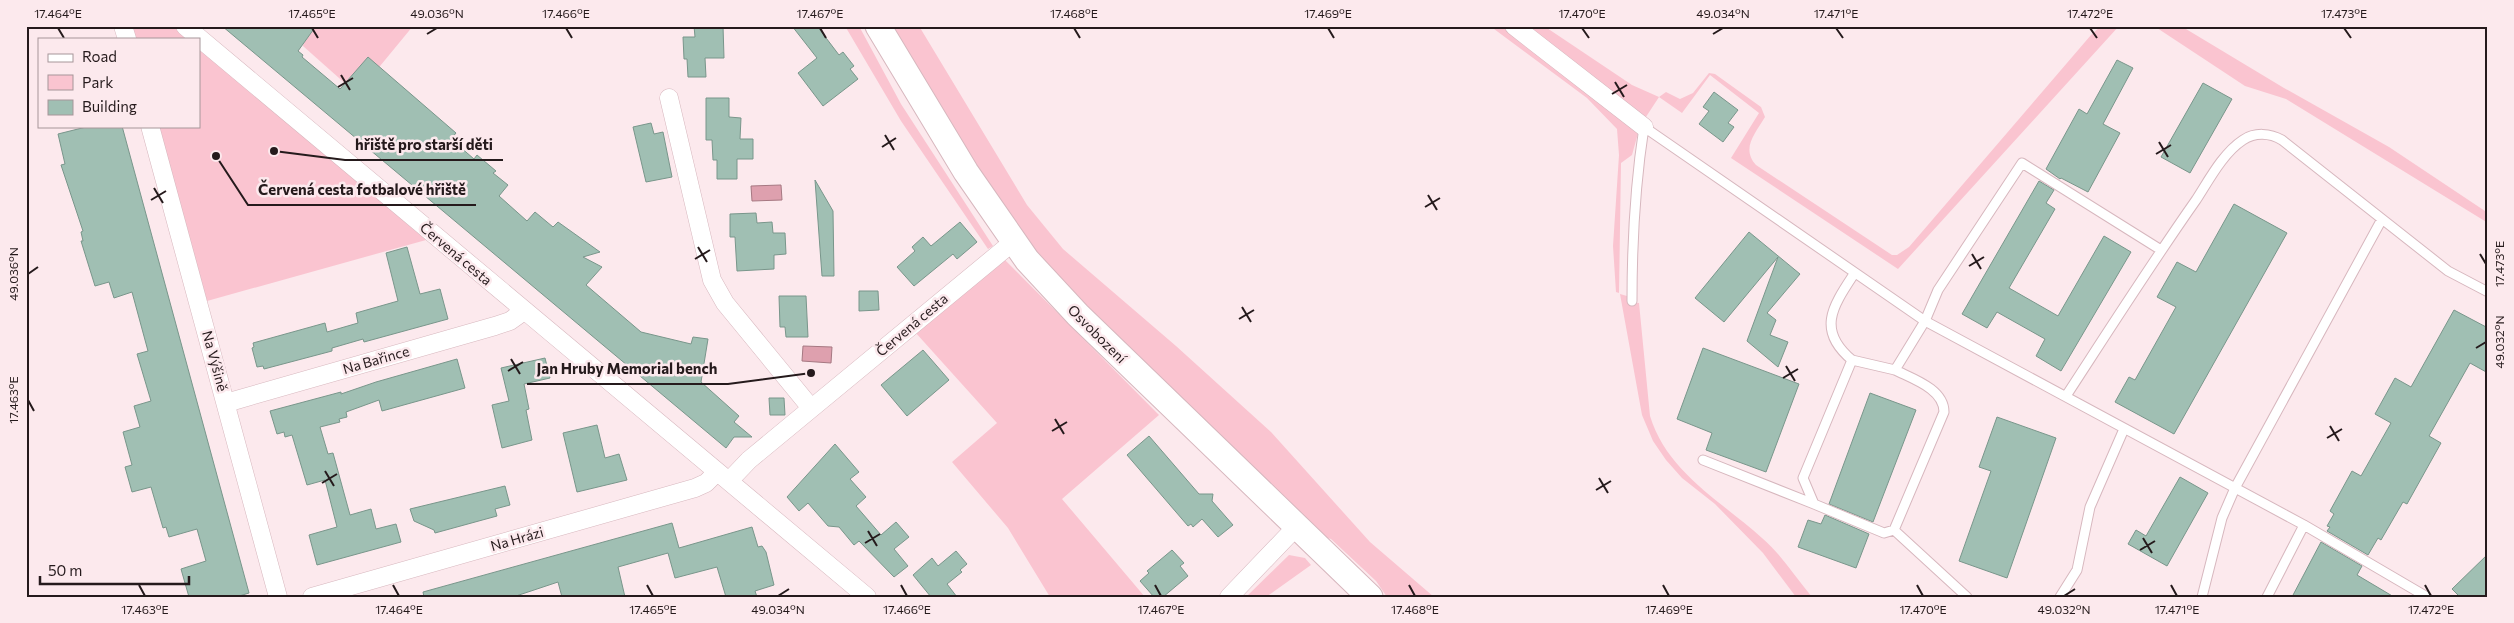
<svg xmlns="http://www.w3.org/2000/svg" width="2514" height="623" font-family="Commissioner,sans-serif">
<rect width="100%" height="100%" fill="#fce9ed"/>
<!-- green -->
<path fill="#fac4d0" d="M131 26H176L191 39H134Z
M307 26H413L357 94 303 46Z
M845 26H859L901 104 993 246 988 249 901 121Z
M891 26H919L1027 205 1063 249 1176 346 1271 432 1370 542 1434 597H1387L1376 581 1331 539 1321 536 1091 312 1031 246 1005 211Z
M1490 26H1544L1632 85 1659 97 1666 92 1680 99 1693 93 1709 73 1715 74 1761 107 1765 117C1755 134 1741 148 1756 165L1892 255H1897L1909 247 2091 35 2101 26H2119L1898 269 1731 158 1759 113 1710 75 1682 113 1659 97 1640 126 1632 155 1621 163 1619 293 1616 292 1613 246 1619 155 1617 129 1587 98Z
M2154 26H2181L2284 88 2389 147 2488 213V223L2286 99 2245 86Z
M199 46 426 240 207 301 159 126H199Z
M1005 260 1159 415 1062 499 1145 597H1050L1008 528 952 462 997 423 915 332Z
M1620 294 1627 296V302L1639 303 1650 416C1667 472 1721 501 1762 538 1781 554 1796 578 1812 597H1796L1763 553 1715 504 1682 478 1666 460 1653 441 1642 415Z
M1289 555 1305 558 1311 565 1266 597H1246Z"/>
<!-- water -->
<path fill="#dea0ae" stroke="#a67882" d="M781 185 782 200 752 201 751 186Z
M803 346 832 347 831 363 802 361Z"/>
<!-- building -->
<path fill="#a0bfb3" stroke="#79968b" d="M222 26H316L298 51 303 55 302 57 340 89 368 57 456 133 451 139 474 159 477 155 496 171 493 173 508 185 499 196 527 221 535 212 553 227 558 222 600 252 583 257 602 267 586 285 641 332 691 344 693 337 708 339 701 382 739 416 734 422 752 437H734L726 448Z
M694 26H723L724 58H705L706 77H688L687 59H684L683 37H695Z
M792 26H817L839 55 843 52 854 66 850 69 858 79 823 106 798 73 817 58Z
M2117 60 2133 68 2103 124 2120 133 2088 192 2061 178 2060 179 2046 169 2079 109 2087 114Z
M2203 83 2232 99 2190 173 2161 157Z
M1714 92 1738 110 1728 123 1734 127 1723 142 1699 124 1709 111 1703 107Z
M706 98H729V117L741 118 740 139H753V159H737V179H717V160H713L712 140H706Z
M651 123 654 134 663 132 672 177 646 182 633 127Z
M90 126H122L249 593 236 597H189L181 569 206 561 197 529 169 537 166 527 163 528 151 487 132 492 125 467 132 465 123 432 140 427 134 406 151 401 137 354 148 351 132 292 114 298 109 282 95 286 81 241H83L81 232 83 231 61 165 65 164 58 134Z
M815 180 833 211 834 276H822Z
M2039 181 2054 190 2046 203 2055 209 2009 288 2058 316 2104 236 2131 252 2061 371 2036 356 2045 339 1997 312 1987 328 1962 314Z
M2234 204 2287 233 2174 434 2115 402 2129 377 2135 380 2176 307 2157 297 2177 262 2196 272Z
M756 213 757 223 772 222 773 233H785L786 254 774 255V269L737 271 735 237H730V214Z
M960 222 977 242 957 259 953 254 914 286 897 267 915 251 912 247 923 237 931 246Z
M1749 232 1800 274 1767 313 1776 320 1770 335 1788 342 1778 367 1747 341 1778 257 1724 322 1695 298Z
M407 247 420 294 440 289 448 319 364 342 363 339 332 348V351L264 369 263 366 257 367 252 348 254 347 253 343 325 323 327 332 358 323 356 313 398 301 386 253Z
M859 291H878L879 310 859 311Z
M779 296H806L808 337H786L785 327H780Z
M2454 310 2488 328V373L2470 363 2429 436 2441 443 2407 504 2403 502 2381 540 2378 538 2368 555 2327 531 2330 527 2327 526 2334 514 2330 511 2352 471 2361 476 2391 423 2375 414 2395 378 2411 387Z
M1703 348 1799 384 1766 472 1706 450 1712 433 1677 419Z
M923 350 949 380 907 416 881 385Z
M545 358 550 378 524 384 529 409 526 410 532 440 502 448 492 405 509 401 501 368Z
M457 359 465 388 382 411 379 400 346 412 347 417 339 419 340 422 320 427 328 454 333 453 350 515 371 509 376 529 396 524 401 542 317 565 309 535 337 527 325 480 307 485 292 435 285 437 284 432 277 434 270 411 341 392V394L376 382Z
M1870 393 1916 410 1873 522 1829 504Z
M769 398H784L785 415H770Z
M1997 417 2056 438 2007 578 1959 561 1991 471 1979 467Z
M597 425 605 458 619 454 627 480 577 492 563 433Z
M1149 436 1199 494H1213L1212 501 1233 525 1218 537 1202 519 1193 527 1191 524 1188 526 1127 455Z
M835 444 859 472 850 479 866 497 856 506 881 535 896 522 909 537 894 549 908 566 894 577 859 541 854 545 839 527 828 526 808 503 799 511 787 497Z
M2180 477 2208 493 2167 566 2128 544 2136 530 2146 536Z
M505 486 510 505 495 509 497 516 435 533 434 530 414 521 410 509Z
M1825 515 1869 534 1856 568 1798 547 1808 520 1821 524Z
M672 523 679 548 752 527 758 547 762 546 766 552 774 585 755 591 757 597H726L717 567 675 578 668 553 618 567 625 597H562L558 582 513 597H424L423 592Z
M2321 542 2362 566 2357 575 2394 597H2292Z
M1172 550 1184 563 1180 566 1188 576 1163 597H1154L1140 581 1149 573 1147 571Z
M956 551 967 564 960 570 962 572 947 584 957 597H931L913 575 932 558 938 566Z
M2488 554V597H2460L2452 589Z"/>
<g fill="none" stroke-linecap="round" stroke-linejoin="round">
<defs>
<path id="service" d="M1854 274C1833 306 1816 330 1852 360L1803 478 1814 504 1884 533 1894 530 1944 412C1944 389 1913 379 1895 370
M1632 301C1632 242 1635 185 1644 127L1925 321 2304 525 2427 597
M1852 360 1895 370 1925 321 1938 290 2022 163 2161 250
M2066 396C2109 330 2151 264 2196 200 2209 180 2223 153 2243 140 2255 132 2270 133 2282 140L2448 271 2488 292
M1703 460 1814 504
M1894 530 1967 597
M2060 597 2077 570 2090 507 2124 429
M2202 597 2222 518 2235 488 2382 219
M2267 597 2304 525"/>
<path id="minor" d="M123 26 127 39
M185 26 867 597
M1514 26 1644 127
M669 98 712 280 725 303 811 408
M150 126 278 597
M226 403 495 326 510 321 524 311
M729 481 749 460 1013 242
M312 597 695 488 706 483 717 472
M1229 597 1297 526"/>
<path id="secondary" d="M878 26 966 172 1027 260 1078 315 1370 597"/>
</defs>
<!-- service casing -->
<use href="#service" stroke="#d7b7be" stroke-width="11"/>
<!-- minor casing -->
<use href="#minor" stroke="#d7b7be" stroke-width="19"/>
<!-- secondary casing -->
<use href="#secondary" stroke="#d7b7be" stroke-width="27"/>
<!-- service -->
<use href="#service" stroke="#fff" stroke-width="9"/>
<!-- minor -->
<use href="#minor" stroke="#fff" stroke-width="18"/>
<!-- secondary -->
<use href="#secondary" stroke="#fff" stroke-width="25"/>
</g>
<!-- ticks -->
<path fill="none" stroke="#251a1c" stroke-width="2" d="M58 28 64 38M312 28 318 38M566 28 572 38M820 28 826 38M1074 28 1080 38M1328 28 1334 38M1582 28 1589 38M1836 28 1843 38M2090 28 2097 38M2344 28 2351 38M427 34 437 28M1713 34 1723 28M341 75 350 90M1615 82 1624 97M338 87 353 78M1612 94 1627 85M885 135 894 150M2159 142 2168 157M882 147 896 138M2156 154 2171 145M154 188 163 203M1428 195 1437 210M151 200 166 191M1425 207 1440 198M698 247 707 262M1972 254 1981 269M2480 254 2486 264M695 259 710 250M1969 266 1984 257M28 274 38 267M1242 307 1251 322M1239 319 1254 310M2476 348 2486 342M511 359 520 374M1786 366 1795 381M508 371 523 362M1783 378 1798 369M28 400 34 411M1055 419 1064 434M2330 426 2339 441M1052 431 1067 422M2327 438 2342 429M325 471 334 486M1599 478 1608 493M322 483 337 474M1596 490 1611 481M868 531 877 546M2143 538 2152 553M865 543 880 534M2140 550 2155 541M139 585 145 596M393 585 399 596M647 585 653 596M901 585 907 596M1155 585 1161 596M1409 585 1415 596M1663 585 1669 596M1917 585 1923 596M2171 585 2177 596M2425 585 2431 596M778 596 789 589M2064 596 2075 589"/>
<g text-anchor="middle" stroke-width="5" stroke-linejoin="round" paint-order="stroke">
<!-- street labels -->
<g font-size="14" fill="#251a1c" stroke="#fce9ed">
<text transform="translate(456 254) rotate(40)" y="5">Červená cesta</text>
<text transform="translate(912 325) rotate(-40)" y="5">Červená cesta</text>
<text transform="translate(1097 334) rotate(45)" y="5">Osvobození</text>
<text transform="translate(376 360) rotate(-16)" y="5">Na Bařince</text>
<text transform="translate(215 361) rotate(75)" y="5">Na Výšině</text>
<text transform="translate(517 539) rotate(-16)" y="5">Na Hrázi</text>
</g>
</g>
<!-- callouts -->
<path fill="none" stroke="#251a1c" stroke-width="2" d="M274 151L345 160H503M216 156L248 205H476M811 373L728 384H527"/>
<g fill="#251a1c" stroke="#fce9ed" stroke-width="2">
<circle cx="274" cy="151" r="5"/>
<circle cx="216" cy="156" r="5"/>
<circle cx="811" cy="373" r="5"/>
</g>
<g font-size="15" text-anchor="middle" font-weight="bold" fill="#251a1c" stroke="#fce9ed" stroke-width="5" stroke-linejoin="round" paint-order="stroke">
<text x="424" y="150">hřiště pro starší děti</text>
<text x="362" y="195">Červená cesta fotbalové hřiště</text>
<text x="627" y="374">Jan Hruby Memorial bench</text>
</g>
<!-- border -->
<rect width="2514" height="623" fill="none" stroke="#fce9ed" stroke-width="55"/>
<!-- legend -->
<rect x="38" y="38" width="162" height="90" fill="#fce9ed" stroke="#a69699"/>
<rect x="48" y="54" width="25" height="8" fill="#ffffff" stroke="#a69699"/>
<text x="82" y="62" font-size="15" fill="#251a1c">Road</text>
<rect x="48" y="75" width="25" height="15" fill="#fac4d0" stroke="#a69699"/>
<text x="82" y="88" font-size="15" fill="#251a1c">Park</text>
<rect x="48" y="100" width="25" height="15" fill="#a0bfb3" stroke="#a69699"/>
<text x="82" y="112" font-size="15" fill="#251a1c">Building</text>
<!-- scale -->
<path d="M40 576v8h149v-8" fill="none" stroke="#251a1c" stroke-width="2.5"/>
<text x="48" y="576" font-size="15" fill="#251a1c" stroke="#fce9ed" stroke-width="4" paint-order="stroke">50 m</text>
<rect x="28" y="28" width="2458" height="568" fill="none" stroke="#251a1c" stroke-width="2"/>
<g font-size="12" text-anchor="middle" fill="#251a1c">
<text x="58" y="18">17.464°E</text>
<text x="312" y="18">17.465°E</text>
<text x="437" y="18">49.036°N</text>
<text x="566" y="18">17.466°E</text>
<text x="820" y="18">17.467°E</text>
<text x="1074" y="18">17.468°E</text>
<text x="1328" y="18">17.469°E</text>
<text x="1582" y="18">17.470°E</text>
<text x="1723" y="18">49.034°N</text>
<text x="1836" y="18">17.471°E</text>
<text x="2090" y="18">17.472°E</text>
<text x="2344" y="18">17.473°E</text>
<text transform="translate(2500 264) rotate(-90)" y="4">17.473°E</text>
<text transform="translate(14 274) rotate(-90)" y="4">49.036°N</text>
<text transform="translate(2500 342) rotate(-90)" y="4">49.032°N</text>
<text transform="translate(14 400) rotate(-90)" y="4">17.463°E</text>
<text x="145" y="614">17.463°E</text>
<text x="399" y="614">17.464°E</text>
<text x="653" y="614">17.465°E</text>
<text x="778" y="614">49.034°N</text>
<text x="907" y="614">17.466°E</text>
<text x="1161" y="614">17.467°E</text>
<text x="1415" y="614">17.468°E</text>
<text x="1669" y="614">17.469°E</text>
<text x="1923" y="614">17.470°E</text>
<text x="2064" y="614">49.032°N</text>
<text x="2177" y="614">17.471°E</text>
<text x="2431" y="614">17.472°E</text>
</g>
</svg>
